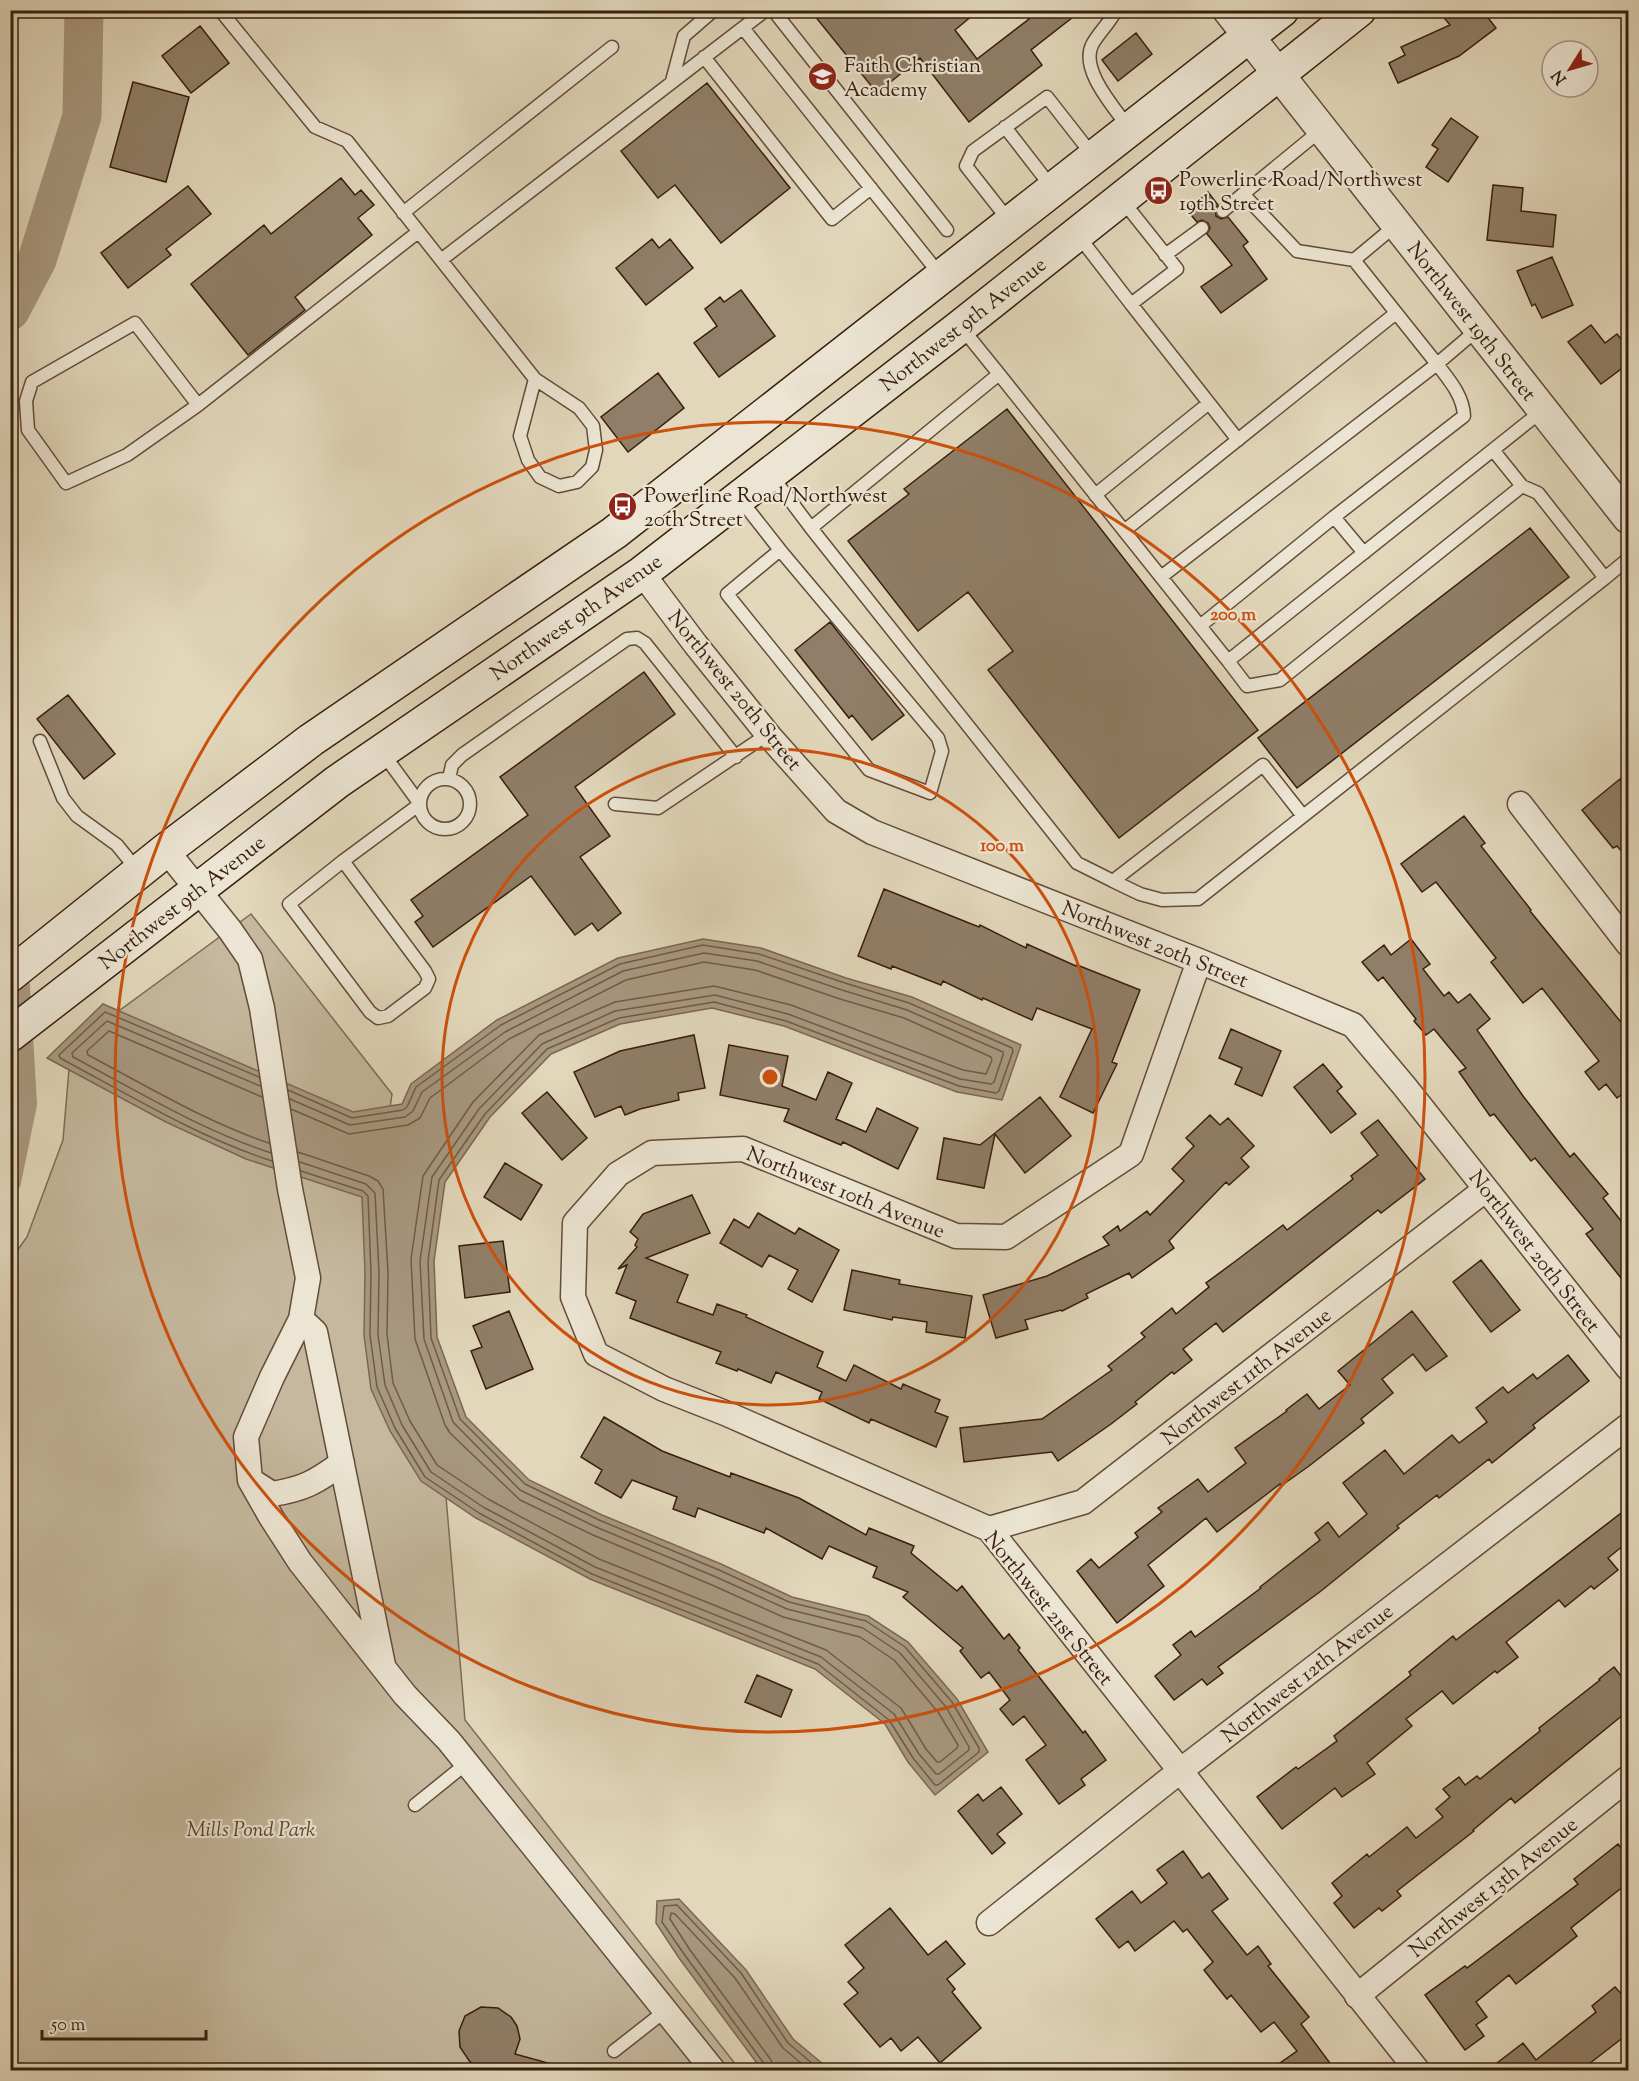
<svg xmlns="http://www.w3.org/2000/svg" width="1639" height="2081" font-family="'Sorts Mill Goudy',serif">
<rect width="100%" height="100%" fill="#e2d7bb"/>
<filter id="stains"><feTurbulence type="fractalNoise" baseFrequency=".00333" numOctaves="4"/><feColorMatrix values="0 0 0 0 .2 0 0 0 0 .09 0 0 0 0 .02 0 0 0 .5 -.17"/></filter>
<radialGradient id="worn" r=".72"><stop offset=".6" stop-color="#630" stop-opacity="0"/><stop offset="1" stop-color="#630" stop-opacity=".3"/></radialGradient>
<!-- green -->
<path fill="#c5b89e" stroke="#7e6b56" stroke-width="1.5" d="M251 914 392 1094 376 1207 445 1485 465 1720 740 2070H11V1259L27 1237 63 1140 71 1046Z"/>
<!-- water -->
<path fill="#a89880" stroke="#7b6752" stroke-width="1.5" d="M703 939 761 948 846 978 912 997 1021 1045 1002 1100 957 1092 784 1026 712 1008 620 1024 551 1054 490 1117 445 1182 434 1261 437 1337 466 1417 529 1480 602 1515 721 1564 792 1597 868 1616 908 1642 957 1699 988 1752 935 1795 908 1762 885 1724 815 1669 590 1579 476 1518 421 1481 390 1431 371 1389 364 1335 365 1272 362 1197 246 1159 166 1122 47 1058 103 1004 353 1112 402 1104 411 1084 497 1020 618 958Z
M679 1899 746 1970 793 2039 830 2070H762L679 1958 656 1923 657 1901Z"/>
<g fill="none" stroke-linecap="round" stroke-linejoin="round">
<!-- shore -->
<path stroke="#705b47" stroke-width="1.5" d="M259 1077 105 1012 59 1055 60 1058C129 1095 198 1137 272 1161
M260 1086 107 1021 72 1053 73 1057C137 1091 201 1130 271 1153
M288 1090 352 1118 403 1110 407 1107 416 1087 501 1025 620 964 703 945 759 954 845 983 909 1003 1012 1048 1013 1051 999 1091 996 1093 959 1086 786 1021 714 1002 619 1018 547 1049 485 1114 439 1180 428 1261 431 1338 460 1419 525 1484 599 1520 719 1570 789 1602 866 1621 905 1647 952 1702 979 1748V1752L938 1785H935L913 1758 889 1720 818 1664 592 1574 479 1513 425 1477 395 1428 377 1387 370 1335 371 1272 368 1196 363 1191 301 1171
M262 1097 109 1031 87 1051 88 1055C147 1086 206 1122 269 1143
M290 1099 350 1125 405 1117 413 1111 422 1092 505 1032 623 971 704 953 757 961 842 990 907 1010 1003 1052V1055L994 1082 991 1084 960 1079 788 1014 715 995 615 1011 542 1044 479 1109 432 1177 420 1261 424 1339 453 1422 520 1490 596 1527 716 1577 787 1609 863 1628 900 1653 946 1707 969 1747V1750L939 1774H936L919 1754 894 1714 821 1657 595 1567 483 1507 431 1472 402 1425 385 1385 378 1335 379 1272 375 1193 366 1184 300 1162
M291 1109 349 1134 408 1125 420 1118 430 1098 509 1039 626 980 704 962 755 970 840 999 904 1018 991 1057 992 1060 986 1074 963 1070 791 1005 714 986 615 1002 539 1035 473 1102 423 1176 411 1259 415 1339 445 1425 450 1433 520 1500 593 1535 712 1585 783 1617 860 1637 894 1660 938 1712 958 1745 957 1748 940 1762H937L926 1749 901 1708 826 1650 599 1559 488 1499 437 1465 410 1421 393 1383 387 1334 388 1272 383 1189 378 1181 369 1176 298 1152
M767 2070 765 2065 684 1954 662 1922 664 1906 677 1905 741 1973 788 2043 820 2070
M774 2070 771 2060 690 1950 670 1919 671 1913 675 1914 735 1978 783 2048 809 2070"/>
<!-- canal -->
<path stroke="#a89880" stroke-width="22" d="M10 1182 26 1104 19 986"/>
<!-- river -->
<path stroke="#a89880" stroke-width="39" d="M10 311 37 260 82 116 84 10"/>
</g>
<!-- building -->
<path fill="#907e68" stroke="#371e0e" stroke-width="1.5" d="M810 10H979L955 30 977 59 1029 19 1023 10H1082L1031 50 1042 65 969 122 920 58 877 93Z
M1438 10H1482L1496 28 1459 56 1398 83 1389 63 1405 55 1401 47 1450 25Z
M200 26 229 63 191 93 162 56Z
M1136 33 1152 54 1118 81 1102 60Z
M133 82 189 97 166 182 110 167Z
M707 83 790 188 721 243 675 185 658 198 621 151Z
M1451 118 1478 137 1448 182 1426 167 1438 149 1432 145Z
M341 178 355 195 361 190 374 205 358 218 372 235 295 297 305 310 248 355 191 284 264 225 271 234Z
M1493 185 1523 188 1521 211 1556 215 1553 247 1487 240Z
M188 186 211 214 166 249 171 255 128 288 101 253Z
M1208 192 1218 205 1215 209 1216 216 1221 219 1228 217 1248 242 1243 246 1267 279 1221 313 1201 287 1232 265 1207 234 1210 228 1208 223 1202 220 1197 222 1187 210Z
M652 239 659 248 670 239 693 268 646 305 616 268Z
M1552 257 1573 305 1542 318 1535 304 1532 306 1517 271Z
M741 290 775 336 719 377 694 343 717 326 705 309 720 297 724 302Z
M1591 325 1605 343 1617 334 1629 349V363L1601 384 1568 342Z
M658 373 684 408 628 452 601 417Z
M1007 409 1258 730 1119 838 988 670 1013 651 968 592 918 631 848 541 909 494 904 489Z
M1530 528 1569 577 1297 788 1258 738Z
M830 622 904 715 872 740 852 715 849 718 795 650Z
M644 672 675 714 575 787 610 836 580 857 621 913 598 931 592 923 575 935 531 876 433 947 415 922 423 916 411 900 528 815 500 777Z
M68 695 115 754 84 779 37 719Z
M1620 779 1629 790V860L1617 846 1613 848 1582 810Z
M1464 816 1485 843 1481 846 1531 910 1530 911 1629 1032V1089L1617 1098 1606 1084 1599 1090 1585 1072 1599 1061 1542 988 1523 1003 1491 962 1496 958 1436 882 1422 892 1401 864Z
M884 889 979 927 980 925 1026 948 1027 944 1076 966 1077 965 1140 990 1112 1062 1117 1064 1093 1113 1060 1097 1092 1029 1037 1008 1032 1020 983 998 982 1000 943 981 941 985 892 966 891 969 858 956Z
M1411 939 1430 964 1423 969 1444 996 1449 992 1458 1003 1470 994 1490 1019 1477 1030 1523 1096 1570 1157 1574 1153 1608 1194 1603 1198 1629 1231V1288L1586 1234 1593 1229 1535 1158 1531 1161 1494 1114 1490 1116 1459 1072 1466 1068 1434 1029 1426 1035 1414 1021 1416 1019 1383 977 1378 981 1362 962 1384 945 1391 955Z
M1231 1029 1281 1051 1262 1096 1235 1084 1242 1068 1219 1058Z
M694 1035 705 1088 678 1093 679 1100 640 1109 625 1115 621 1106 595 1117 574 1072 620 1051Z
M729 1045 788 1056 782 1086 816 1100 828 1072 852 1083 836 1119 866 1132 877 1108 918 1128 898 1169 843 1142 841 1145 784 1121 789 1109 720 1095Z
M1323 1064 1342 1087 1337 1091 1356 1114 1331 1133 1294 1087Z
M547 1092 587 1138 562 1160 522 1113Z
M1040 1097 1071 1136 1025 1173 995 1134 984 1188 937 1179 944 1138 980 1145Z
M1210 1115 1220 1125 1228 1118 1254 1146 1241 1158 1249 1167 1229 1185 1226 1182 1169 1241 1174 1248 1132 1278 1129 1273 1086 1294 1088 1298 1062 1311 1061 1310 1025 1320 1028 1329 996 1338 983 1295 1047 1276 1109 1245 1103 1237 1118 1226 1120 1231 1147 1211 1150 1215 1184 1181 1172 1169 1194 1146 1186 1138Z
M1378 1120 1425 1179 1381 1213 1378 1210 1223 1332 1216 1323 1183 1349 1192 1360 1174 1374 1172 1372 1135 1402 1137 1404 1111 1424 1058 1461 1052 1452 964 1462 960 1428 1042 1419 1112 1370 1108 1366 1145 1337 1141 1333 1172 1308 1176 1314 1209 1287 1206 1283 1237 1260 1283 1225 1287 1230 1353 1179 1351 1176 1378 1155 1361 1133Z
M505 1163 542 1185 521 1220 484 1197Z
M692 1195 710 1233 646 1258 688 1275 677 1302 713 1315 717 1304 747 1315 746 1317 823 1352 817 1367 846 1381 854 1365 901 1389 903 1384 940 1400 935 1412 948 1417 936 1447 871 1419 869 1423 819 1399 822 1392 776 1372 771 1383 738 1369 737 1371 716 1363 721 1352 630 1318 636 1301 616 1293 627 1265 618 1269 637 1247 635 1245 638 1239 630 1232 643 1214Z
M758 1213 795 1234 799 1228 839 1250 812 1302 788 1289 798 1270 769 1255 762 1267 720 1243 734 1219 749 1228Z
M503 1241 510 1292 465 1298 459 1246Z
M1481 1260 1520 1310 1491 1332 1453 1282Z
M852 1270 900 1280 899 1284 972 1296 965 1338 926 1332 927 1322 893 1317 892 1320 844 1310Z
M509 1311 533 1369 486 1389 471 1351 482 1347 473 1326Z
M1412 1311 1447 1356 1426 1371 1413 1354 1382 1379 1393 1393 1361 1419 1364 1423 1309 1466 1281 1486 1280 1484 1217 1532 1206 1518 1148 1565 1164 1586 1117 1623 1077 1571 1091 1559 1099 1568 1138 1537 1135 1533 1162 1512 1158 1508 1198 1479 1208 1492 1246 1463 1235 1448 1287 1411 1286 1410 1307 1394 1319 1409 1350 1385 1338 1371Z
M1568 1355 1589 1381 1533 1425 1535 1428 1492 1463 1489 1459 1439 1498 1437 1495 1397 1526 1399 1528 1321 1591 1218 1667 1223 1673 1207 1685 1202 1679 1174 1700 1155 1676 1181 1655 1173 1645 1191 1631 1195 1637 1261 1588 1260 1587 1320 1540 1315 1533 1328 1522 1339 1537 1367 1514 1343 1483 1385 1450 1404 1474 1452 1435 1459 1443 1487 1422 1476 1408 1503 1387 1508 1393 1533 1374 1537 1379Z
M604 1417 662 1451 730 1477 731 1473 799 1498 866 1535 869 1528 914 1546 911 1553 957 1591 962 1586 1004 1639 1009 1634 1020 1648 1018 1650 1083 1733 1085 1731 1106 1760 1081 1779 1085 1785 1059 1804 1026 1760 1046 1745 1024 1716 1013 1725 1000 1709 1010 1700 989 1672 981 1678 960 1651 963 1648 903 1597 908 1592 873 1577 877 1567 829 1546 822 1559 766 1528 764 1533 698 1508 695 1517 673 1509 677 1497 632 1480 621 1498 595 1483 602 1470 581 1457Z
M1629 1507V1541L1608 1558 1618 1570 1594 1589 1591 1586 1565 1607 1559 1600 1506 1642 1518 1657 1497 1673 1495 1671 1453 1704 1442 1691 1406 1719 1412 1726 1367 1763 1375 1774 1342 1797 1335 1788 1282 1829 1257 1797 1296 1767 1298 1769 1337 1741 1334 1736 1411 1675 1409 1672 1453 1636 1456 1640Z
M1614 1667 1621 1676 1629 1670V1710L1515 1803 1511 1798 1473 1830 1474 1831 1397 1891 1401 1896 1382 1911 1379 1908 1354 1928 1334 1903 1342 1896 1332 1883 1367 1854 1369 1857 1407 1827 1416 1838 1443 1817 1436 1809 1450 1797 1443 1789 1459 1777 1465 1785 1477 1776 1480 1779 1540 1731 1539 1728 1600 1680 1599 1679Z
M757 1675 792 1690 781 1717 745 1702Z
M1001 1787 1022 1814 997 1834 1005 1843 992 1854 958 1811 978 1794 983 1801Z
M1618 1844 1629 1858V1882L1571 1928 1577 1936 1516 1984 1509 1975 1476 2002 1487 2017 1476 2025 1484 2036 1465 2050 1425 1995 1465 1966 1467 1968 1578 1884 1574 1879Z
M1183 1851 1202 1878 1209 1873 1228 1899 1212 1911 1247 1955 1258 1946 1271 1964 1268 1966 1309 2017 1301 2024 1335 2070H1270L1297 2051 1274 2022 1261 2032 1231 1995 1227 1999 1204 1970 1213 1962 1187 1929 1183 1932 1174 1921 1135 1951 1128 1941 1119 1948 1096 1919 1132 1891 1141 1903 1167 1883 1157 1870Z
M890 1908 928 1955 946 1941 965 1964 947 1979 955 1989 952 1992 981 2028 940 2063 918 2037 901 2051 891 2038 880 2047 844 2004 858 1993 848 1982 864 1968 845 1945Z
M1615 1987 1629 2002V2033L1581 2070H1488L1523 2043 1536 2060 1596 2012 1592 2006Z
M481 2007 498 2008 511 2017 517 2026 520 2039 515 2054 555 2065 554 2070H503L502 2069 481 2067 470 2062 460 2047 459 2031 465 2016Z"/>
<g fill="none" stroke-linecap="round" stroke-linejoin="round">
<defs>
<path id="service" d="M220 10 315 127 347 141 535 379 579 408 593 426 596 450 592 467 577 482 559 486 540 477 528 460 520 436 535 379
M773 10 947 230
M1116 10C1110 23 1098 33 1092 45 1080 70 1114 107 1128 127
M743 28 941 276
M704 57 832 219 871 188
M672 81 684 36 714 10
M1005 127 1053 189
M1321 130 1243 194 1297 251 1354 260
M1223 211 1243 194
M403 213 612 47
M1010 222 966 166 973 151 1047 97 1094 157
M1396 225 1354 260 1437 364 1478 329
M1077 234 1131 304 1177 269 1122 200
M1165 255 1202 228
M441 260 766 10
M1131 304 1238 440
M999 374 1228 661
M198 405 127 455 66 483 28 430 26 401 32 382 135 323 198 405 418 232
M1493 450 1522 486 1538 493 1605 578 1628 559
M771 475 811 528 999 374 961 327
M1522 486 1280 680 1247 686 1228 661 1543 410
M1095 495 1209 403
M740 499 780 550 727 594 869 770 930 793 942 751 938 738 780 550
M1334 517 1364 553
M811 528 1077 863 1113 881
M1124 531 1396 313
M1161 577 1437 364C1449 380 1463 395 1464 416L1334 517 1200 626
M40 741 63 798 77 816 117 845 138 871
M420 804a25 25 0 1 1 50 0a25 25 0 1 1-50 0Z
M449 779 452 765 462 755 627 639 637 638 645 643 736 757
M615 804 658 808 768 734
M1303 816 1263 765 1113 881 1140 894 1162 900 1198 899 1605 578
M343 861 289 904 370 1012 378 1018 388 1016 425 988 429 979 425 971 343 861 420 804 382 752
M415 1805 467 1763
M614 2051 665 2011"/>
<path id="minor" d="M642 573 696 645 770 737 836 811 872 832 1199 961 1353 1025 1405 1087 1628 1368
M1520 804 1628 944
M166 850 230 930 250 959 262 1008 290 1189 308 1278 301 1319 272 1377 246 1437 250 1480 271 1517 300 1562 405 1695 449 1741 713 2070
M1199 961 1131 1154 1006 1237 956 1236 743 1149 652 1153 618 1174 575 1223 573 1297 596 1354 664 1389 725 1413 989 1529 1417 2070
M301 1319 315 1332 383 1665
M250 1480 272 1494C304 1489 316 1482 342 1463
M989 1529 1083 1502 1486 1189
M989 1923 1180 1771 1628 1426
M1357 1996 1628 1778"/>
<path id="tertiary" d="M1228 10 1628 518"/>
<path id="secondary" d="M10 975 166 850 311 740 614 533 1282 10
M10 1035 337 782 642 573 960 327 1359 10"/>
</defs>
<!-- service casing -->
<use href="#service" stroke="#624c39" stroke-width="15"/>
<!-- minor casing -->
<use href="#minor" stroke="#624c39" stroke-width="27"/>
<!-- tertiary casing -->
<use href="#tertiary" stroke="#624c39" stroke-width="33"/>
<!-- secondary casing -->
<use href="#secondary" stroke="#371e0e" stroke-width="36"/>
<!-- service -->
<use href="#service" stroke="#ece5d3" stroke-width="12"/>
<!-- minor -->
<use href="#minor" stroke="#ece5d3" stroke-width="24"/>
<!-- tertiary -->
<use href="#tertiary" stroke="#ece5d3" stroke-width="30"/>
<!-- secondary -->
<use href="#secondary" stroke="#ece5d3" stroke-width="33"/>
</g>
<!-- distance rings -->
<g fill="none" stroke="#cd500c" stroke-width="3">
<circle cx="770" cy="1077" r="328"/>
<circle cx="770" cy="1077" r="655"/>
</g>
<!-- icons -->
<defs>
<symbol id="school-disc" viewBox="-11 -11 22 22"><circle r="9.5" fill="#8f2418" stroke="#ece5d3"/><path d="M0-5L7-2L0 1L-7-2ZM-4 1L0 2.5L4 1V4Q0 6-4 4Z" fill="#fff"/></symbol>
<symbol id="bus-disc" viewBox="-11 -11 22 22"><circle r="9.5" fill="#8f2418" stroke="#ece5d3"/><path d="M-5-6H5V4H4V6H2V4H-2V6H-4V4H-5ZM-3.5-4V0h7V-4ZM-3.5 1.2v1.5H-2V1.2ZM2 1.2v1.5H3.5V1.2Z" fill="#fff"/></symbol>
</defs>
<g fill-rule="evenodd">
<use href="#school-disc" x="806" y="60" width="33" height="33"/>
<use href="#bus-disc" x="1142" y="174" width="33" height="33"/>
<use href="#bus-disc" x="606" y="490" width="33" height="33"/>
</g>
<g text-anchor="middle" stroke-width="4.5" stroke-linejoin="round" paint-order="stroke">
<!-- poi labels -->
<g font-size="21" fill="#371e0e" stroke="#ece5d3" text-anchor="start">
<text x="844" y="72">Faith Christian<tspan x="844" dy="24">Academy</tspan></text>
<text x="1179" y="186">Powerline Road/Northwest<tspan x="1179" dy="24">19th Street</tspan></text>
<text x="644" y="502">Powerline Road/Northwest<tspan x="644" dy="24">20th Street</tspan></text>
</g>
<!-- street labels -->
<g font-size="21" fill="#371e0e" stroke="#ece5d3">
<text transform="translate(1472 321) rotate(52)" y="7">Northwest 19th Street</text>
<text transform="translate(963 324) rotate(-38)" y="7">Northwest 9th Avenue</text>
<text transform="translate(576 617) rotate(-35)" y="7">Northwest 9th Avenue</text>
<text transform="translate(735 690) rotate(51)" y="7">Northwest 20th Street</text>
<text transform="translate(182 902) rotate(-38)" y="7">Northwest 9th Avenue</text>
<text transform="translate(1155 944) rotate(22)" y="7">Northwest 20th Street</text>
<text transform="translate(846 1192) rotate(22)" y="7">Northwest 10th Avenue</text>
<text transform="translate(1535 1251) rotate(52)" y="7">Northwest 20th Street</text>
<text transform="translate(1246 1376) rotate(-38)" y="7">Northwest 11th Avenue</text>
<text transform="translate(1049 1608) rotate(51)" y="7">Northwest 21st Street</text>
<text transform="translate(1307 1673) rotate(-38)" y="7">Northwest 12th Avenue</text>
<text transform="translate(1493 1887) rotate(-39)" y="7">Northwest 13th Avenue</text>
</g>
<!-- park labels -->
<g font-size="21" font-style="italic" fill="#5a4432" stroke="#ece5d3">
<text x="251" y="1836">Mills Pond Park</text>
</g>
</g>
<circle cx="770" cy="1077" r="9" fill="#cd500c" stroke="#ece5d3" stroke-width="3"/>
<g font-size="18" text-anchor="middle" font-weight="bold" fill="#cd500c" stroke="#ece5d3" stroke-width="4.5" stroke-linejoin="round" paint-order="stroke">
<text x="1233" y="620">200 m</text>
<text x="1002" y="851">100 m</text>
</g>
<!-- margin -->
<rect width="1639" height="2081" fill="none" stroke="#e2d7bb" stroke-width="36"/>
<rect x="12" y="12" width="1615" height="2057" fill="none" stroke="#371e0e" stroke-width="3"/>
<rect x="18" y="18" width="1603" height="2045" fill="none" stroke="#371e0e" stroke-width="1.5"/>
<!-- north arrow -->
<g transform="translate(1570 69) rotate(233)"><circle r="28" fill="#ece5d3" stroke="#a49584" stroke-width="1.5"/>
<path d="M0-4.5L10 22L0 15L-10 22Z" fill="#8f2418"/>
<text y="-9" font-size="16" font-weight="bold" text-anchor="middle" fill="#371e0e">N</text>
</g>
<!-- scale -->
<path d="M42 2030v9h164v-9" fill="none" stroke="#371e0e" stroke-width="3"/>
<text x="51" y="2030" font-size="18" fill="#371e0e" stroke="#ece5d3" stroke-width="4.5" paint-order="stroke">50 m</text>
<rect width="100%" height="100%" filter="url(#stains)"/>
<rect width="100%" height="100%" fill="url(#worn)"/>
</svg>
